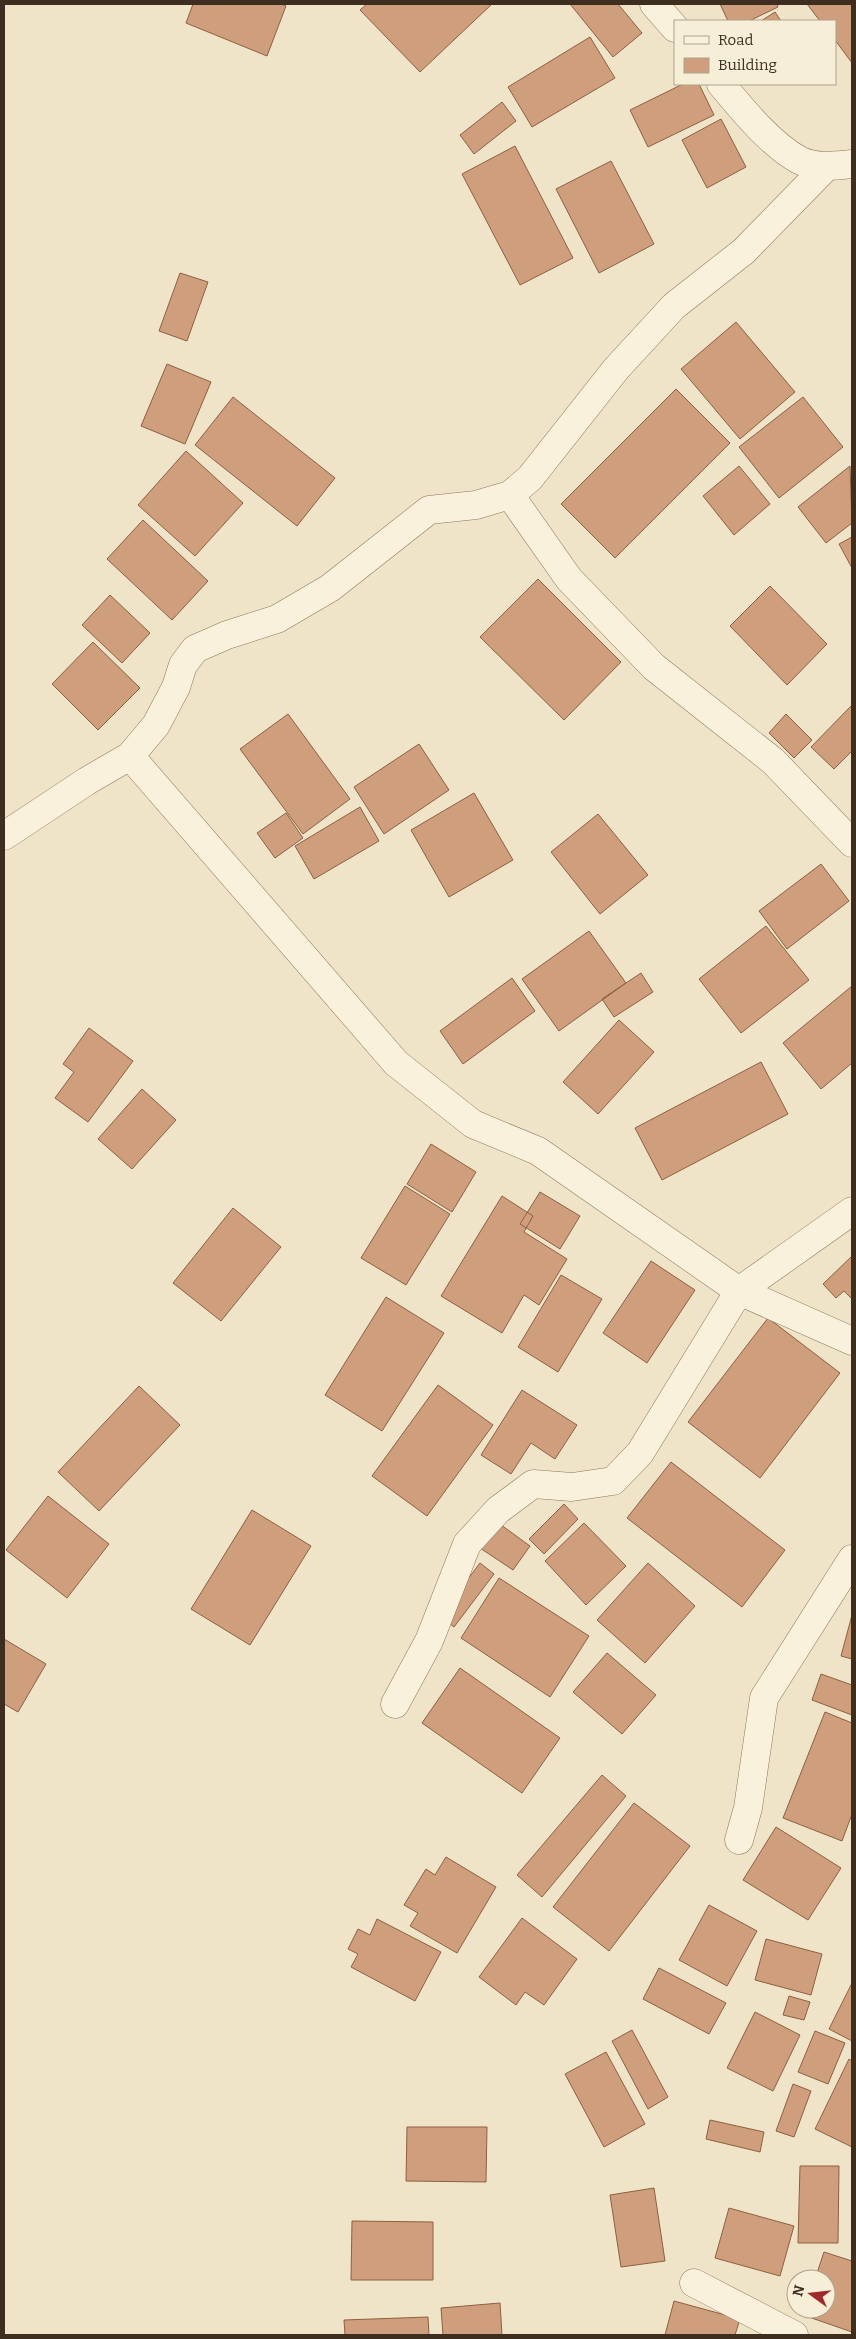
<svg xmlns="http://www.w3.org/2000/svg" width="856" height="2339" font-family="Bitter,serif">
<rect width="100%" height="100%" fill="#f0e4c8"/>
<!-- building -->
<path fill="#cf9f7d" stroke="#8d5f41" d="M193 4H281L286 6 267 56 186 23Z
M367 4H492L420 72 360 10Z
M570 4H618L642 33 613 57Z
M720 4H777L778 7 749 21H728Z
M807 4H852V63L835 40V21H820Z
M775 12 781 21H761Z
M590 37 615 78 532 127 508 87Z
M683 84H699L714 115 648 147 630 110Z
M502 102 516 121 474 154 460 135Z
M721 119 746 167 707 188 682 140Z
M515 146 573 258 520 285 462 174Z
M611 161 654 244 599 273 556 189Z
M180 273 208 282 187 341 159 331Z
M736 322 795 392 740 439 681 369Z
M167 364 211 382 185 444 141 426Z
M676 389 730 443 615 558 561 504Z
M233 397 335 478 297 526 195 445Z
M803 397 843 447 779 498 739 447Z
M186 451 243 503 195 556 138 505Z
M739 466 770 504 734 535 703 496Z
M850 466 852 523 826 543 798 507Z
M143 520 208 581 172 620 107 559Z
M852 537V568L839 544Z
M538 579 621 662 564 720 480 637Z
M770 586 827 644 787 685 730 626Z
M110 595 150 633 122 663 82 625Z
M93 642 140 688 98 730 52 684Z
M852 705V751L834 769 811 747Z
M288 714 350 799 303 834 240 749Z
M786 714 812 740 794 758 769 733Z
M419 744 449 790 384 834 354 787Z
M474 793 513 860 449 897 411 830Z
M360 807 379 841 314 879 295 846Z
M286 813 303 838 275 858 257 833Z
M598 814 648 875 600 914 551 852Z
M821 864 849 901 787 949 759 911Z
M766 926 809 980 741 1033 699 979Z
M589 931 626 983 559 1031 522 979Z
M641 973 653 992 614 1017 602 999Z
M512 978 535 1011 463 1064 440 1031Z
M852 986V1063L821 1089 783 1043Z
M619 1020 654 1052 598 1114 563 1082Z
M89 1028 133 1061 88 1122 55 1098 74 1072 63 1064Z
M761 1062 788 1114 662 1180 635 1128Z
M142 1089 176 1120 132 1169 98 1139Z
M431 1144 476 1172 452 1212 407 1184Z
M405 1186 450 1214 406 1285 361 1258Z
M540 1192 580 1216 560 1249 520 1224Z
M502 1196 533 1216 524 1232 567 1259 539 1305 524 1295 502 1333 441 1296Z
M233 1208 281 1247 221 1321 173 1283Z
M852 1256V1299L844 1291 836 1298 823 1284Z
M651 1261 695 1290 647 1363 603 1333Z
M561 1275 602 1299 558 1372 518 1347Z
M386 1297 444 1333 382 1431 325 1395Z
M768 1318 840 1373 760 1478 688 1422Z
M438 1385 493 1425 427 1516 372 1476Z
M139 1386 180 1425 99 1511 58 1472Z
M522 1390 577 1425 555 1459 531 1443 511 1474 481 1455Z
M671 1462 785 1550 742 1607 627 1518Z
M48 1496 109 1544 67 1598 6 1550Z
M564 1504 578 1519 544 1554 529 1539Z
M252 1510 311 1546 250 1645 191 1609Z
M497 1522 530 1546 513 1570 480 1548Z
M584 1523 626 1566 586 1605 545 1561Z
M480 1563 494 1574 454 1627 440 1616Z
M648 1563 695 1606 645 1663 597 1620Z
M499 1578 589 1636 550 1697 461 1638Z
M852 1615V1659L841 1656Z
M4 1639 46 1664 18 1712 4 1704Z
M607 1653 656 1695 622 1734 573 1692Z
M460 1668 560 1738 522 1793 422 1723Z
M821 1674 852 1685V1715L812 1700Z
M825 1712 852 1723V1814L842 1841 783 1818Z
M602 1775 626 1796 542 1897 517 1875Z
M634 1803 690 1846 609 1951 553 1907Z
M776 1827 841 1868 808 1920 743 1880Z
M446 1857 496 1887 457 1953 410 1926 418 1913 404 1905 426 1869 435 1875Z
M709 1905 757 1931 727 1986 679 1960Z
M522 1918 577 1959 544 2005 525 1992 516 2005 479 1977Z
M377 1919 441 1952 415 2001 351 1967 358 1954 348 1949 358 1929 370 1935Z
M766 1939 822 1954 811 1995 755 1980Z
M659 1968 726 2003 709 2034 643 1999Z
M852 1983V2041L829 2029Z
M789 1996 810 2002 804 2020 783 2015Z
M755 2012 800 2035 773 2091 727 2068Z
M632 2030 668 2097 648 2109 612 2041Z
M815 2031 845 2043 828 2084 798 2072Z
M606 2052 645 2124 604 2147 565 2074Z
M849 2059 852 2061V2147L815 2129Z
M793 2084 811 2091 794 2137 776 2131Z
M710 2120 764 2132 760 2152 706 2139Z
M407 2127H487L486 2182 406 2181Z
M800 2166H839L838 2243H798Z
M654 2188 665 2261 621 2267 610 2195Z
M729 2208 794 2226 780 2276 715 2258Z
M352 2221 433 2222V2280H351Z
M824 2252 852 2261V2332L803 2315 805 2309H826V2279H815Z
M674 2301 740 2319 735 2335H665Z
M500 2303 502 2335H443L441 2308Z
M428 2317 429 2335H345L344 2320Z"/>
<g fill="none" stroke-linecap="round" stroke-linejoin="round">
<defs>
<path id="minor" d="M654 4 675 28
M721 84C742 109 770 144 799 160 814 168 835 166 852 164
M510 495 569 579 654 667 773 761 852 843
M130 756 396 1063 473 1124 538 1151 739 1291 852 1341
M4 836 87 781 130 756 156 725 176 687 183 665 195 649 227 635 277 619 330 588 429 510 476 505 510 495 530 478 616 369 674 306 744 251 827 166
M395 1704 429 1641 467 1544 498 1510 533 1484 572 1487 613 1481 640 1453 739 1291 852 1211
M739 1840 748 1808 764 1698 852 1559
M694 2283 794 2335"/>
</defs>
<!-- minor casing -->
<use href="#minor" stroke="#8d765c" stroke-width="29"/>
<!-- minor -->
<use href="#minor" stroke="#faf1dc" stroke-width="28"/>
</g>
<!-- border -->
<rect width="856" height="2339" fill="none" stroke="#3d2e20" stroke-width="10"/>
<!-- legend -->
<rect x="674" y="20" width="162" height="65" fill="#f7eed8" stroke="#ada18e"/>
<rect x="684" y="36" width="25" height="8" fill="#faf1dc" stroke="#ada18e"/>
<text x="718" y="45" font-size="15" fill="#3d2e20">Road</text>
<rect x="684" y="58" width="25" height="15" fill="#cf9f7d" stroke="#ada18e"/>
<text x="718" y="70" font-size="15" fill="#3d2e20">Building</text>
<!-- north arrow -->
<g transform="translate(811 2294) rotate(285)"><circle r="24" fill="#f7eed8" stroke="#ada18e"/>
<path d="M0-4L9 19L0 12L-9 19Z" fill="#9e2a2b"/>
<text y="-8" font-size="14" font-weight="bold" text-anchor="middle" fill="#3d2e20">N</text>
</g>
</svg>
